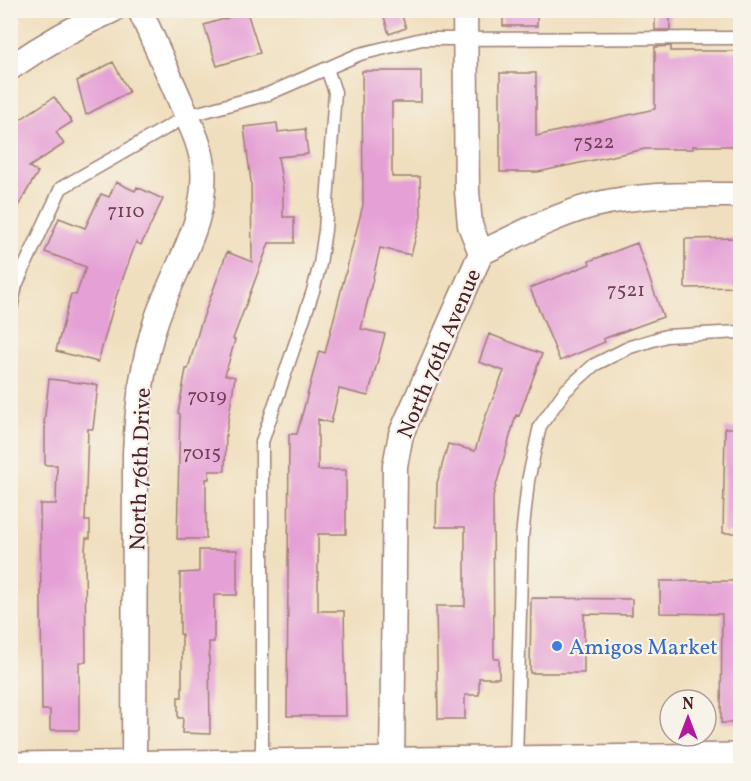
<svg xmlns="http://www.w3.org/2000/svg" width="751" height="781" font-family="Vollkorn,serif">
<rect width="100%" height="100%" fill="#f7f3e8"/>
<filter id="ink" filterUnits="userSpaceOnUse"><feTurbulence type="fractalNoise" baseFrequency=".0167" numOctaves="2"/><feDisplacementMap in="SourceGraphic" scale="12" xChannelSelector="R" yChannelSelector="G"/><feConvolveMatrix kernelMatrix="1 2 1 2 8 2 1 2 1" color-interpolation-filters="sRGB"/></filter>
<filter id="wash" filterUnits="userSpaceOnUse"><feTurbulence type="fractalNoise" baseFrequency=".008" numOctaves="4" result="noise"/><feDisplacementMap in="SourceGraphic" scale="24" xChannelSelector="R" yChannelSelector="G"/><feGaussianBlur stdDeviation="1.35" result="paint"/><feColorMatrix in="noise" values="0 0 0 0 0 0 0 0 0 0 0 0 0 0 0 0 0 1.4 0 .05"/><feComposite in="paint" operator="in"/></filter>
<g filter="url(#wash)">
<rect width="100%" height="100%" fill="#f0dfbe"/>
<g id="blocks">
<!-- building -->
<path fill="#e5a0d5" d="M382 10H400L406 28 389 34Z
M503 10H537V26H503Z
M655 10H670V30H655Z
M247 12 260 53 217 66 204 25Z
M671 46V51H741V146H693V149H645L538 172H500V73H536V136L655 109V47Z
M113 62 129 92 86 115 77 81Z
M362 71H421V102H392V177H420L421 217 411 255 380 248 361 329 385 334 368 396 339 389 331 423 318 419V470H346V534H318V611H344L346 716H287L289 434H297L319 351 325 353 363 205Z
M54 97 72 122 56 132 64 144 29 167 38 172 10 220V132L15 129 12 125Z
M277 123 278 132 305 129 308 154 278 157 283 188V217H294V243H269L233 339 235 340 225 375 235 377 226 434 225 471H209V479H206V539H177L180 414 178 413 186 369H188L200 326 227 252 252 262 251 182 244 127Z
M116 182 135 191 137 187 163 199 141 245 136 242 116 297 98 362 56 351 71 294 76 295 86 267 45 252 59 218 85 228 101 194 109 197Z
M741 238V287L685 288V239Z
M637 243 663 317 603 339 605 342 560 361 530 288 590 264 589 261Z
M489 334 542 354 519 416 516 415 493 496 494 659H499V678H479V695H465V719H438L436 606H465V527H436L437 483 448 444 475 451 485 418 504 371 479 362Z
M49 379 98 385 93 429H88L85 521H90V538H86L85 550 86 662H79V730H50V710H42L40 504H56L57 465H45V424H44Z
M725 428H741V533H723Z
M199 550H237V595H214V642H209L210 734 182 733 183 718H178V697H182V634H180V573L199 572Z
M660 581H741V723H721L722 614 660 613Z
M531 598 632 599V615L584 614V673H530Z"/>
</g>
</g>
<g filter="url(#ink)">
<use href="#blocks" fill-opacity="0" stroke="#9d7f74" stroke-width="1.5"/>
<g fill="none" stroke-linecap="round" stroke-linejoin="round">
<defs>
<path id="service" d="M10 313 16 285 61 188 187 116 268 94 360 54 422 39 740 38
M516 762 522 537 528 481 540 426 565 391 594 365 630 347 666 336 740 332
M262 766V442L313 291 320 264 325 230 335 92 327 69"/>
<path id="minor" d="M10 68C43 45 76 26 113 10
M481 253C516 236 556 215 594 205 642 193 692 195 740 195
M134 770 135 453C137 407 142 362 157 318 174 269 208 221 203 167 201 143 188 120 179 98 166 69 153 40 140 10
M392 770 395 466 401 434 481 253 470 225 467 191 465 10"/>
<path id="secondary" d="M10 769 740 760"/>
</defs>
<!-- service casing -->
<use href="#service" stroke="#9d7f74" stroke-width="15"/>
<!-- minor casing -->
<use href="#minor" stroke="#9d7f74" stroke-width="27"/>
<!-- secondary casing -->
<use href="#secondary" stroke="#9d7f74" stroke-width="36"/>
<!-- service -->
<use href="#service" stroke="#fff" stroke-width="12"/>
<!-- minor -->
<use href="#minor" stroke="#fff" stroke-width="24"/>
<!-- secondary -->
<use href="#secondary" stroke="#fff" stroke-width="33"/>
</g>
</g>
<!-- markers -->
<circle fill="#3f7fe0" stroke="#f7f3e8" stroke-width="2" cx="557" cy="646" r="6"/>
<g text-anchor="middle" stroke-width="4.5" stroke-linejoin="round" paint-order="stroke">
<!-- number labels -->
<g font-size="20" fill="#713f56">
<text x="594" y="148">7522</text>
<text x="126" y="217">7110</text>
<text x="626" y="296">7521</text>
<text x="207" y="402">7019</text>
<text x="202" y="459">7015</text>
</g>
<!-- street labels -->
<g font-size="22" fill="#4a1f2b" stroke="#f7f3e8">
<text transform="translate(438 353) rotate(-67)" y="8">North 76th Avenue</text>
<text transform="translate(139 469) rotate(-88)" y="8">North 76th Drive</text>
</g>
<!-- shop labels -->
<g font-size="22" fill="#366cbe" stroke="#f7f3e8" text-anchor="start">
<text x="569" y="654">Amigos Market</text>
</g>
</g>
<!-- margin -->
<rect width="751" height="781" fill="none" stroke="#f7f3e8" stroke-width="36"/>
<!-- north arrow -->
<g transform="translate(688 718)"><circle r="28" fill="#f7f3e8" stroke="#b29e9c" stroke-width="1.5"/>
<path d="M0-4.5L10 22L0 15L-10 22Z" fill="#b5179e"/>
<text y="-9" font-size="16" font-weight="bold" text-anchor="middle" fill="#4a1f2b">N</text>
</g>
</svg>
